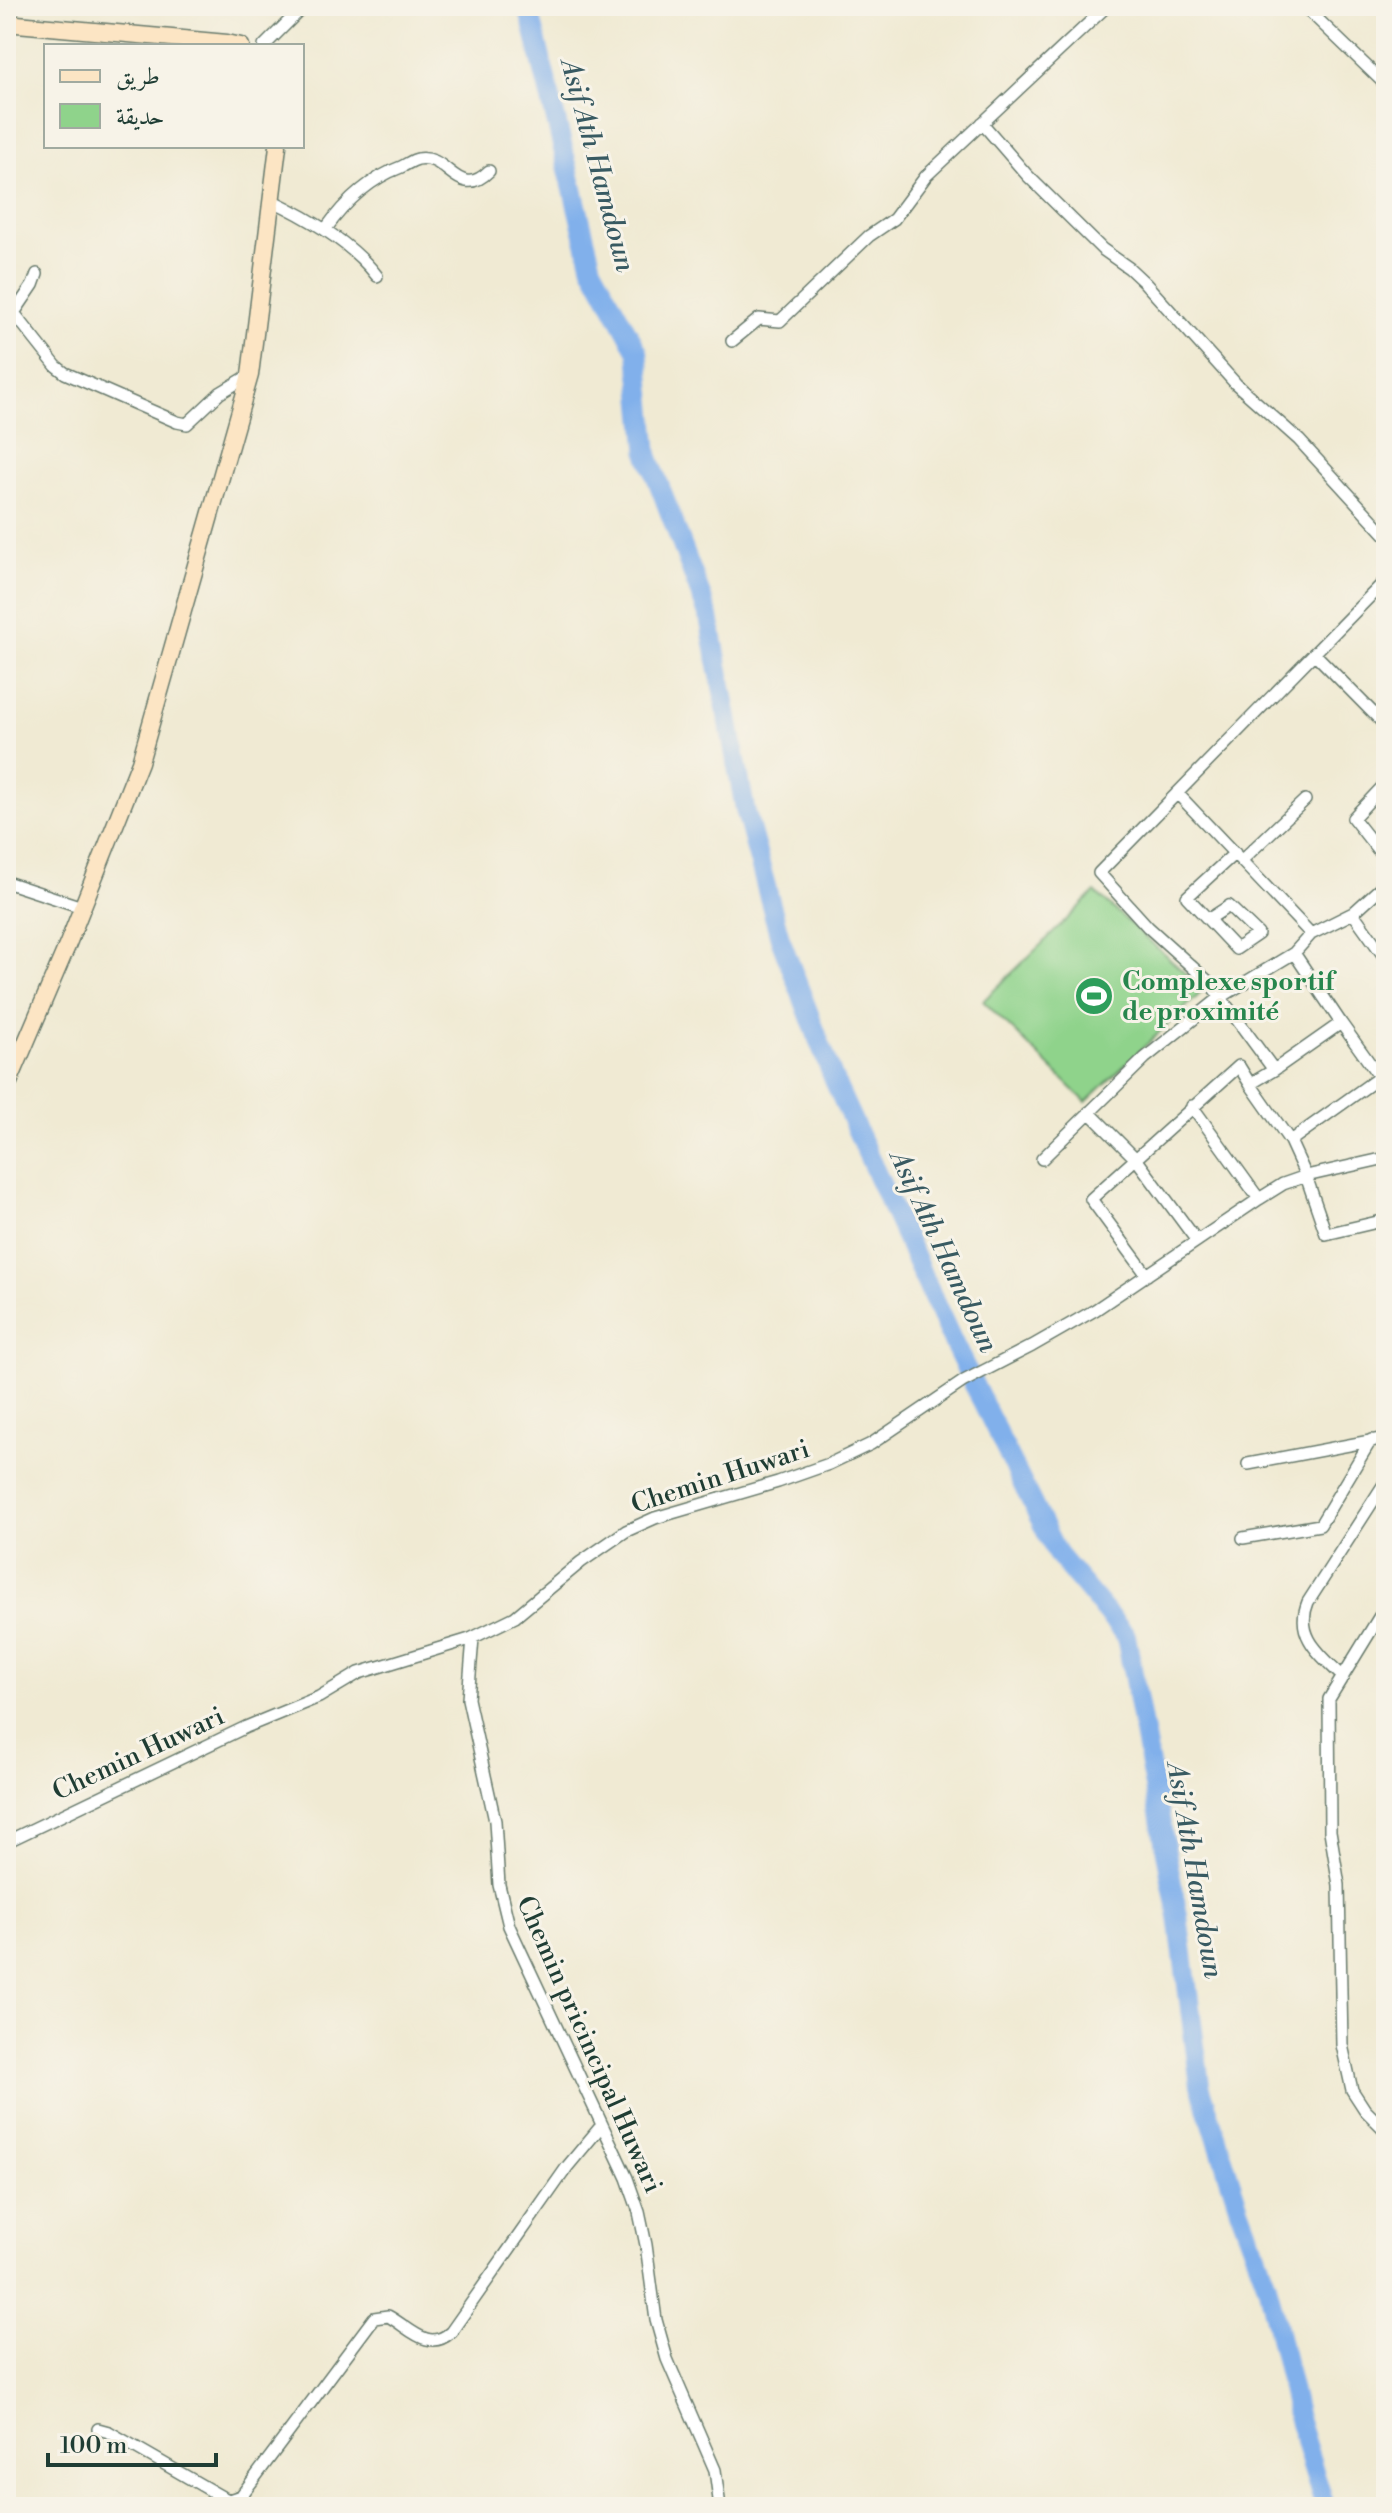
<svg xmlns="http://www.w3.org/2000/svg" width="1392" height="2513" font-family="'Libre Bodoni',Amiri,serif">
<rect width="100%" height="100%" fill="#f7f3e8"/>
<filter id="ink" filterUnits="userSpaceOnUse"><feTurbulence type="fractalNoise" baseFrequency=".0125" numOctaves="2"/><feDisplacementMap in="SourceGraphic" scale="16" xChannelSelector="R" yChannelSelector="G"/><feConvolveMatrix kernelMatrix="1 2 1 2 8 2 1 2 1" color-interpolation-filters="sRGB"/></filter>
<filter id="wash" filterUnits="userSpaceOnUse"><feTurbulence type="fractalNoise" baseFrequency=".006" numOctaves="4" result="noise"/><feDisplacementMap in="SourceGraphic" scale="32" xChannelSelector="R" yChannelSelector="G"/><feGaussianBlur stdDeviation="1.8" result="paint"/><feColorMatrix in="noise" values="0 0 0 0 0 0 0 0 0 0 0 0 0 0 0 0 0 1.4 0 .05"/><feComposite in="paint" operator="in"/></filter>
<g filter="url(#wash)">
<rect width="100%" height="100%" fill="#f0ead3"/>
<!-- green -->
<path fill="#8fd38b" stroke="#578860" stroke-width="2" d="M1095 892 1204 990 1086 1102 983 1001Z"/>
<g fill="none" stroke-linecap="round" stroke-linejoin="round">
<!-- river -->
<path stroke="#81b0eb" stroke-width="20" d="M528 6 592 267 638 352 648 455 709 617 745 809 780 938 834 1080 953 1342 1057 1554 1126 1636 1178 1916 1200 2085 1239 2208 1267 2284 1298 2419 1325 2507"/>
</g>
</g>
<g filter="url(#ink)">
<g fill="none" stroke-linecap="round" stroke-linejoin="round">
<defs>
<path id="street" d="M1304 6 1386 85
M264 46 304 6
M982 123 1027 175 1102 249 1129 268 1145 283 1236 384 1299 440 1386 535
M271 200C309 218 351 242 377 276
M325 230C344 203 369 179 401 167 406 165 412 160 418 159 448 153 458 202 489 171
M37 274 33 285 14 313 56 366 65 373 177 422 187 424 220 393 250 375
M732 341 759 319 780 321 869 236 894 219 926 176 1107 6
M1314 653 1386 726
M1386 783 1353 818 1386 860
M1177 793 1311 934 1353 913 1386 883
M1242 860 1305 800
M6 882 82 907
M1353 913 1386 959
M1209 919 1229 906 1258 934 1236 949 1187 897 1235 853
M1294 953 1341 1023 1386 1086
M1341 1023 1274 1070 1210 983 1148 927 1099 873 1386 580
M1192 1106 1259 1199
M1089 1112 1137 1160 1197 1241
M1290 1141 1384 1074
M1386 1158 1306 1176 1326 1234 1386 1220
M1042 1159 1145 1058 1221 997 1294 953 1311 934
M1147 1275 1091 1199 1239 1066 1250 1084 1274 1070
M1248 1464 1386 1438
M1243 1538 1320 1525 1371 1440
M1386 1606 1329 1699 1330 1831 1339 1885 1342 2045 1352 2090 1365 2110 1386 2131
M473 1638 468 1699 495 1821 499 1885 509 1926 627 2178 639 2212 646 2245 656 2320 667 2359 715 2470 720 2507
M1343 1677C1321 1655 1294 1636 1308 1602L1386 1481
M6 1842 246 1727 319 1697 359 1673 470 1639 515 1617 581 1562 626 1531 655 1518 778 1482 829 1464 871 1444 964 1381 1032 1346 1095 1310 1259 1199 1283 1184 1306 1176 1290 1141 1250 1084
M98 2429 109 2432 222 2497 229 2500 241 2496 374 2318 388 2316C409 2327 428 2353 451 2332L567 2167 602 2125"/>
<path id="secondary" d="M6 23 227 43 241 46
M6 1089 67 946 140 762 250 375 278 146"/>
</defs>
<!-- street casing -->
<use href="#street" stroke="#687a6c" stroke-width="14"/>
<!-- secondary casing -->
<use href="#secondary" stroke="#687a6c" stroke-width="19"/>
<!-- street -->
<use href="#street" stroke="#fff" stroke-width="11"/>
<!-- secondary -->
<use href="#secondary" stroke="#fce5c4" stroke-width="16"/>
</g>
</g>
<!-- icons -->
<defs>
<symbol id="stadium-disc" viewBox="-11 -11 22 22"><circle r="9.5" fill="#2e9e5b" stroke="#f7f3e8"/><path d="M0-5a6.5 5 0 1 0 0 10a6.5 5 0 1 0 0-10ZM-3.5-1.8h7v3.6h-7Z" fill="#fff"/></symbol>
</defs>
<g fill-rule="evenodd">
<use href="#stadium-disc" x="1072" y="974" width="44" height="44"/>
</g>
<g text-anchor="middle" stroke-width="6" stroke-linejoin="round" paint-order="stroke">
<!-- leisure labels -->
<g font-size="26" font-weight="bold" fill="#27864d" stroke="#f7f3e8" text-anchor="start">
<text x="1122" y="990">Complexe sportif<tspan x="1122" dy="30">de proximité</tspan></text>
</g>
<!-- street labels -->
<g font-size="26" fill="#1f3d34" stroke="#f7f3e8">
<text transform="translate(720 1476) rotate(-18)" y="9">Chemin Huwari</text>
<text transform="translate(138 1753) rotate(-25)" y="9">Chemin Huwari</text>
<text transform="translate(590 2044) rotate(66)" y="9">Chemin pricincipal Huwari</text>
</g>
<!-- water labels -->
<g font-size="28" font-style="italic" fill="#385a62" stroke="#f7f3e8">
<text transform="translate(599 165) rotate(75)" y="10">Asif Ath Hamdoun</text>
<text transform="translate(945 1251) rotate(65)" y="10">Asif Ath Hamdoun</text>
<text transform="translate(1196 1870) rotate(80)" y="10">Asif Ath Hamdoun</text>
</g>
</g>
<!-- margin -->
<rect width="1392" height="2513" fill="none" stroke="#f7f3e8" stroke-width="32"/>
<!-- legend -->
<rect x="44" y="44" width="260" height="104" fill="#f7f3e8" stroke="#a1aaa0" stroke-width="2"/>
<rect x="60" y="70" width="40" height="12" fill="#fce5c4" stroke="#a1aaa0" stroke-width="2"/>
<text x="116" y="84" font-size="24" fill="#1f3d34">طريق</text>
<rect x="60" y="104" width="40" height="24" fill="#8fd38b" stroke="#a1aaa0" stroke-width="2"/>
<text x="116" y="124" font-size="24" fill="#1f3d34">حديقة</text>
<!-- scale -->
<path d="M48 2453v12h168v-12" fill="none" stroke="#1f3d34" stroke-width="4"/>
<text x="60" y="2453" font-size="24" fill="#1f3d34" stroke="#f7f3e8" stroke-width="6" paint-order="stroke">100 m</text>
</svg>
